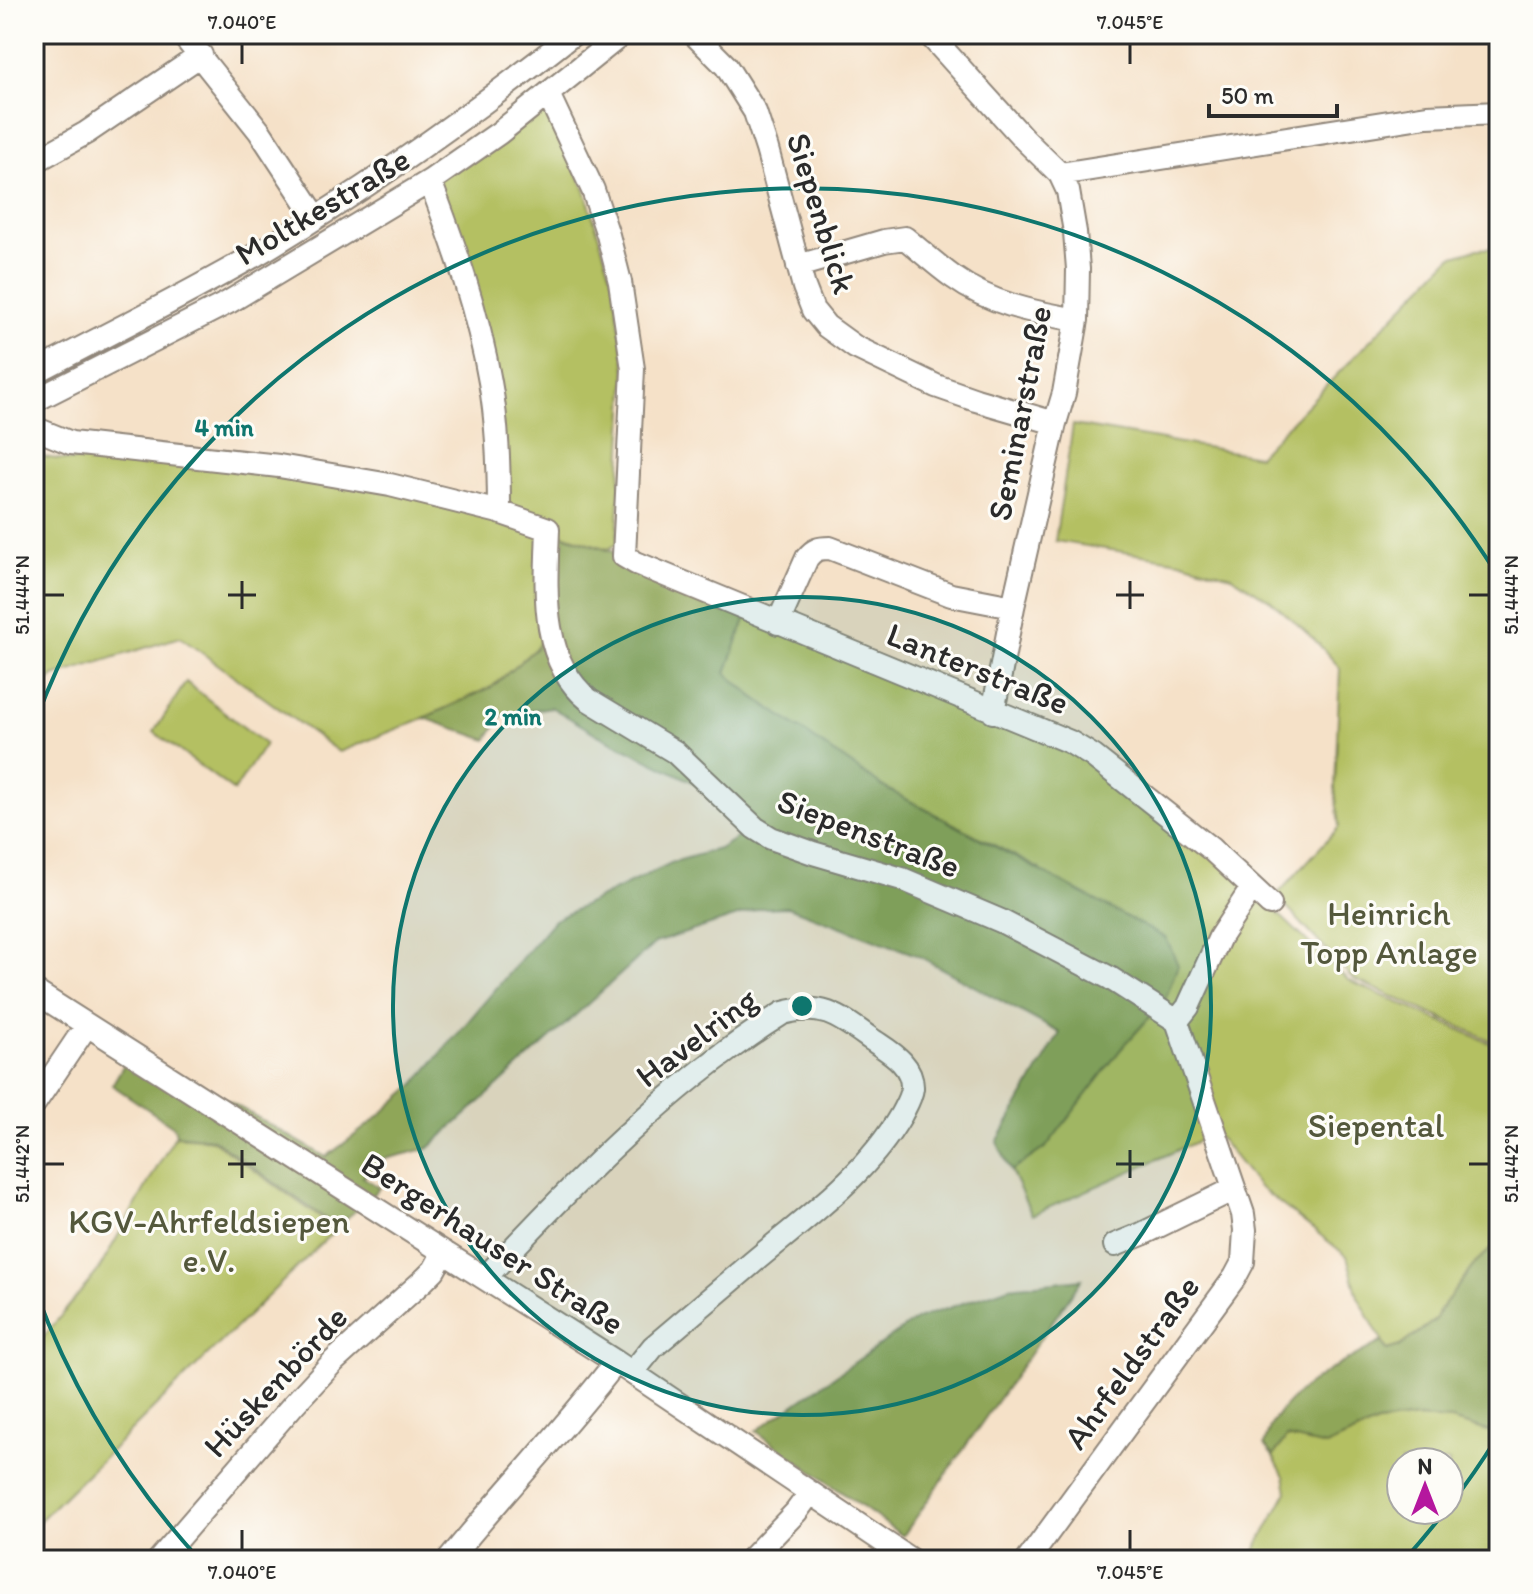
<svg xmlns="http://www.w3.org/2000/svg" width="1533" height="1594" font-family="Itim,sans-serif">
<rect width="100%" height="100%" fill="#fdfcf7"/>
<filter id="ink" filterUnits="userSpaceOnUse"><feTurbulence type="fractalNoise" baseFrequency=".0125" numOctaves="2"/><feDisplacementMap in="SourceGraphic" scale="16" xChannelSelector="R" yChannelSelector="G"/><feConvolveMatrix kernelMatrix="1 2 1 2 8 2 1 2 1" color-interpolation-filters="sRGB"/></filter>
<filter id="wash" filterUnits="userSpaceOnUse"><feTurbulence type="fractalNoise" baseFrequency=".006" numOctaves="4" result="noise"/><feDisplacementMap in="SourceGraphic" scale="32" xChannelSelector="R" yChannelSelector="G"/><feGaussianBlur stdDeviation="1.8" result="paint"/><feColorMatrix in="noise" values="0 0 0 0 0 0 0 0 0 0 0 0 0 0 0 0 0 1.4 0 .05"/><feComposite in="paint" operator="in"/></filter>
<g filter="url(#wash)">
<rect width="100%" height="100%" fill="#f5e1c8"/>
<!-- green -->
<path fill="#b4c062" stroke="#707646" stroke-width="2" fill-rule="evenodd" d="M545 98 585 190 614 286 626 370 617 544 608 549 547 529 550 629 536 648 492 687 424 718 339 752 180 637 54 676 34 696V555L37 553 38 492 34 488V456L74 461 81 451 176 456 501 511 499 453 430 181Z
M1499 248V1044L1353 979 1276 896 1339 827 1335 787 1340 668 1315 640 1271 601 1231 576 1180 561 1055 541 1073 425 1258 456 1451 257 1477 249Z
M748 611 1069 743 1211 850 1349 981 1499 1047V1243L1477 1261 1440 1310 1435 1320 1400 1346 1387 1350 1358 1297 1347 1256 1258 1186 1222 1141 1214 1134 1032 1215 1011 1171 1046 1147 1121 1049 1165 1000 1040 869 885 788 753 696 726 673Z
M186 682 265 744 234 791 154 732Z
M175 1136 212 1140 336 1229 34 1526V1348L98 1271Z
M1417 1418 1451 1420 1495 1433 1499 1436V1560H1250L1287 1491 1284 1476 1273 1456 1287 1437 1326 1446 1377 1423ZM1401 1462H1449V1510H1401Z"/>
<!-- forest -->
<path fill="#8fa658" stroke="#5d6842" stroke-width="2" d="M549 530 625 556 748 611 726 673 752 696 885 788 1166 938 1178 965 1165 1000 1121 1049 1046 1147 1011 1171 997 1142 1060 1033 919 956 788 907 762 908 655 943 429 1148 385 1159 363 1177 380 1188 337 1227 213 1139 176 1135 174 1127 112 1085 130 1054 220 1111 227 1100 326 1157 372 1122 415 1084 554 920 673 862 719 849 744 833 695 783 598 735 551 707 502 715 487 740 424 718 492 687 536 648 550 629Z
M1499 1243V1436L1495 1433 1451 1420 1417 1418 1377 1423 1326 1446 1287 1437 1273 1456 1264 1445C1266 1439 1268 1432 1270 1427 1293 1386 1341 1363 1381 1342L1387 1350 1400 1346 1435 1320 1440 1310 1477 1261Z
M1082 1279 903 1536 756 1431 917 1319 1009 1287Z"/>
</g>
<g filter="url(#ink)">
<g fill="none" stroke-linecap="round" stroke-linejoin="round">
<defs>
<path id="minor" d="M182 34 260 132 316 217
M694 34 726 66 755 112 767 149 804 287 813 310 826 326 855 347 936 386 976 400 1055 423
M929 34 1025 140 1060 174 1068 191 1075 232 1078 269 1077 320 1064 393 1055 423 1013 607 993 712
M548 94 593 190 608 235 620 282 633 369 624 556 636 563 1070 742 1093 756 1211 849 1270 904
M34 162 86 133 201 55
M1060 174 1427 116 1499 113
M430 181C455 247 478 312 490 382 498 425 499 469 499 512
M798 266 884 241 905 238C921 251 936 265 953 277 990 304 1033 312 1077 320
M34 373C113 331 193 292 269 247 375 183 476 111 573 34
M34 401 229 302 430 181 499 133 622 34
M34 428 71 443 279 466 390 485 499 512 548 529C546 587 539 660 589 700L675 752 755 828 771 838 813 853 902 879 1001 921 1110 978 1177 1021
M778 623 807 558C814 549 819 548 830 548L951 595 1013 607
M34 991 616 1362 911 1560
M1177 1021 1188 1007 1220 937 1252 888
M34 1104 87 1025
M1115 1245 1142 1234 1234 1189
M485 1278C576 1181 669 1084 783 1013 822 1002 840 1017 871 1039 888 1051 913 1063 912 1088 911 1098 905 1107 901 1115 866 1176 803 1220 751 1264 718 1292 686 1319 653 1347L632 1373
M159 1560 294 1404 334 1361 425 1279 434 1270 444 1252
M449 1560C503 1493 563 1431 616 1362
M750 1560 796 1512 810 1493
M1028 1560 1235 1277 1243 1262 1245 1230 1243 1214 1177 1021"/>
</defs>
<!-- minor casing -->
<use href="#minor" stroke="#90867a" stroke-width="26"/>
<!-- minor -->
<use href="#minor" stroke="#fff" stroke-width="22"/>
</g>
</g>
<!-- ticks -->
<path fill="none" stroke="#2b2b2b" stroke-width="3" d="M242 44V64M1130 44V64M242 581V609M1130 581V609M44 595H64M228 595H256M1116 595H1144M1469 595H1489M242 1150V1178M1130 1150V1178M44 1164H64M228 1164H256M1116 1164H1144M1469 1164H1489M242 1530V1550M1130 1530V1550"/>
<!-- distance rings -->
<circle cx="802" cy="1006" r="409" fill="#0f766e" fill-opacity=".12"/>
<g fill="none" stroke="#0f766e" stroke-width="4">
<circle cx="802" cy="1006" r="409"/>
<path d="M1496 1439A818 818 0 0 1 1451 1504M1442 1515A818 818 0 0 1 1405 1559M199 1559A818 818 0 0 1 36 1292M36 720A818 818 0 0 1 1496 573"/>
</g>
<g text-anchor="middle" stroke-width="6" stroke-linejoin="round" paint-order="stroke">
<!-- street labels -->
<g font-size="34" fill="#2b2b2b" stroke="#fdfcf7">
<text transform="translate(322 206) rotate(-31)" y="12">Moltkestraße</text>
<text transform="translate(822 213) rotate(73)" y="12">Siepenblick</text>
<text transform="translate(1019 413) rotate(-79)" y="12">Seminarstraße</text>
<text transform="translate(978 668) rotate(22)" y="12">Lanterstraße</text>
<text transform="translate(869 833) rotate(21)" y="12">Siepenstraße</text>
<text transform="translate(696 1037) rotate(-37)" y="12">Havelring</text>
<text transform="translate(493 1243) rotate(33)" y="12">Bergerhauser Straße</text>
<text transform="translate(1131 1362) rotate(-54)" y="12">Ahrfeldstraße</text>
<text transform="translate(275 1381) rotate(-47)" y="12">Hüskenbörde</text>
</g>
<!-- park labels -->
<g font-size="34" fill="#54583c" stroke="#fdfcf7">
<text x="1389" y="925">Heinrich<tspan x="1389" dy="39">Topp Anlage</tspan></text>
<text x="1376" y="1137">Siepental</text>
<text x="209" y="1233">KGV-Ahrfeldsiepen<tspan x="209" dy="39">e.V.</tspan></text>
</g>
</g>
<circle cx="802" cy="1006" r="12" fill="#0f766e" stroke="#fdfcf7" stroke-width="4"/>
<g font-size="24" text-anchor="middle" font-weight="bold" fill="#0f766e" stroke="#fdfcf7" stroke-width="6" stroke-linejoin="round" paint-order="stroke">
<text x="224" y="436">4 min</text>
<text x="513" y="725">2 min</text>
</g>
<!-- margin -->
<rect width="1533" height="1594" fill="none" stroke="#fdfcf7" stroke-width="88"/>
<!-- north arrow -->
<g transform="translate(1425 1486)"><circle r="38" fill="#fdfcf7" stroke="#a9a8a5" stroke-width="2"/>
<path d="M0-6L14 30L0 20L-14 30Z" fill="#b5179e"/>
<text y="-12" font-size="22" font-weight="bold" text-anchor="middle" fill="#2b2b2b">N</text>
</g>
<!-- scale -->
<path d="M1209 104v12h128v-12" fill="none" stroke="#2b2b2b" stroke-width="4"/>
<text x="1221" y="104" font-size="24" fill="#2b2b2b" stroke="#fdfcf7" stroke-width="6" paint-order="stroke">50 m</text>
<rect x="44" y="44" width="1445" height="1506" fill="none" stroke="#2b2b2b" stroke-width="3"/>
<g font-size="20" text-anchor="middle" fill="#2b2b2b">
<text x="242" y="29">7.040°E</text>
<text x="1130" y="29">7.045°E</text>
<text transform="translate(22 595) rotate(-90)" y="7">51.444°N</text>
<text transform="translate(1511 595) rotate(-90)" y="7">51.444°N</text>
<text transform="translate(22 1164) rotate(-90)" y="7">51.442°N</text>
<text transform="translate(1511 1164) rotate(-90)" y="7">51.442°N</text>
<text x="242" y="1579">7.040°E</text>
<text x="1130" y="1579">7.045°E</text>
</g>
</svg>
